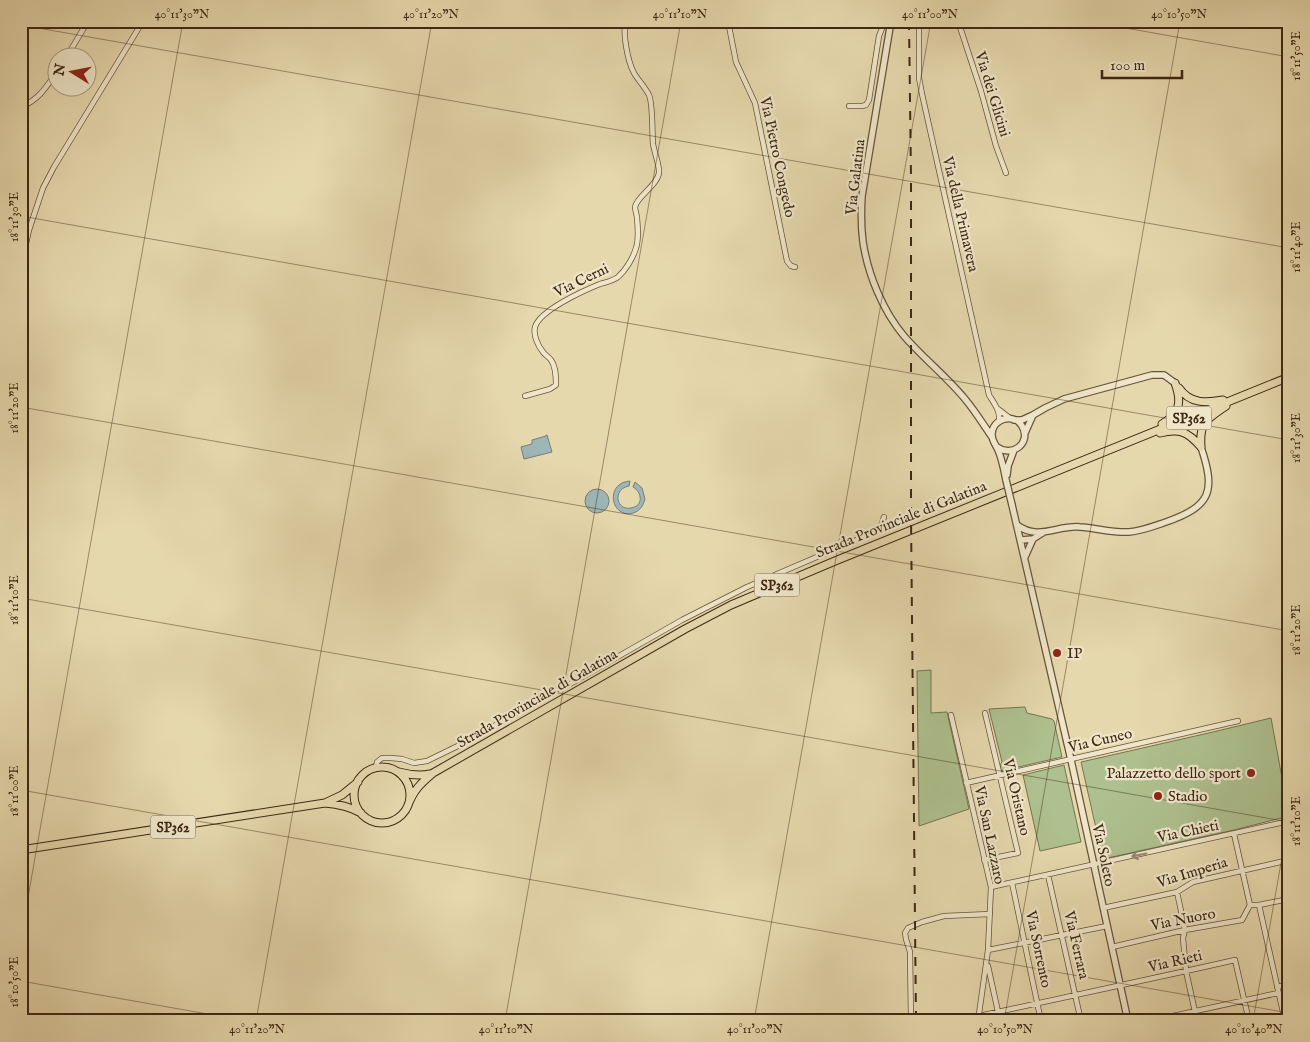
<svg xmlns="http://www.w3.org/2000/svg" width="1310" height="1042" font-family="'IM FELL English',serif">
<rect width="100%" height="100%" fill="#e6d8ad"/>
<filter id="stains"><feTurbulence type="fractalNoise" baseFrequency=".004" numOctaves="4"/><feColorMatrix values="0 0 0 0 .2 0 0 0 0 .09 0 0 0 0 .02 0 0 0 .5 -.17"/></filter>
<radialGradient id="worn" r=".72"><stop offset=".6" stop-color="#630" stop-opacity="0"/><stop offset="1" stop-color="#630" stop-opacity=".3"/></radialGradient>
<!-- green -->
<path fill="#aec08f" stroke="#767452" d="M931 670V713L947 712 969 809 919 826 917 671Z
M1025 707 1027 713 1052 719 1054 721 1062 757 1001 771 1000 765 1002 762 989 709Z
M1271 718 1289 816 1234 830 1103 859 1081 762 1213 732Z
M1064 765 1081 842 1040 851 1023 775Z"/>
<!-- water -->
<path fill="#9db6b7" stroke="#777d76" d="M546 435H547L552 452 524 459 521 447 532 444V440L546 436Z
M630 481 629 486C612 489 616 511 631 508 644 506 642 492 633 487L635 482 642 488 645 499C643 506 640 511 633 513 611 519 604 483 630 481Z
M585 501a12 12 0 1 1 24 0a12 12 0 1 1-24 0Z"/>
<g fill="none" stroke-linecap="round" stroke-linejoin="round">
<defs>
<path id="minor" d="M728 21 736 62 755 103 787 261 791 266 795 267
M919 21V78L922 94 989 395C994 403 1001 412 999 422
M958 21 981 91 996 146 1006 173
M66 58 88 21
M849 106H862L866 105 869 100 879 36 885 21
M21 107C40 99 47 86 58 70
M21 266 29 230 43 188 54 167 143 21
M525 396 550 389 556 385C556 377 556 367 551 360 549 357 545 355 543 352 538 346 533 335 535 327 540 310 585 290 600 284 606 282 613 281 618 277 626 270 633 258 636 248 639 239 638 228 637 218 637 215 635 210 635 207 637 196 657 186 659 173 660 167 654 151 653 144 652 133 653 103 649 95 645 87 638 80 634 73 628 62 622 33 626 21
M998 409 1011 419
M21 518V529
M951 715 991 887 988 950 978 1021
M376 768 377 762 382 758H391L402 759 414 763 427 761 468 741 515 714 536 698 544 694 570 684 682 620 747 587 875 532 881 526 884 517
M966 783 1238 721
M1234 834 1250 905
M984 860 1018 853 985 713
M1048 875 1081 1021
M1012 883 1041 1021
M991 887 1289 821
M1177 892 1185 930 1183 938 1186 971 1197 1021
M1250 905H1259L1289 899
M1259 905 1285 1021
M1103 908 1177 892 1193 882 1289 860
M1112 947 1185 930 1242 920 1250 905
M988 950 1107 926
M988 966 1000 1021
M1277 987 1289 984
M979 1016 1186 971 1235 960 1249 1021
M911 1021 910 952 906 939 905 933 908 928 922 922 944 916 990 914
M1150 1021 1278 993"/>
<path id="tertiary" d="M891 21 862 196C861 212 861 227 863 242 868 275 883 311 904 336 923 358 947 377 965 399 975 411 983 424 992 437
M1014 420H1022L1033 415 1045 408 1064 399 1152 375H1164L1175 383
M1025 433 1033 415
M997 447C1012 458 1032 443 1022 426 1014 412 991 419 992 435 992 441 996 445 998 450 1002 459 1004 470 1006 480
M1007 475 1008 466 1014 450
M1012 505 1071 760 1128 1021
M1017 525C1038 541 1057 525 1080 527 1096 528 1113 533 1129 532 1142 531 1154 526 1166 522 1211 506 1216 492 1201 447
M1021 540 1033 539 1044 532
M1025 557 1033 539"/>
<path id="primary" d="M1179 388C1190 404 1206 403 1223 400
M1162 424C1180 413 1182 402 1175 383
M1160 433C1180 428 1188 432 1201 447
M1201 447C1199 422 1207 419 1226 406
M354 795a28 28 0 1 1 56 0a28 28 0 1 1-56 0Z
M399 772C410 775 419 776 430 774
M325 803 342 795 358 782
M408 805C414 790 420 784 433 773L685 629 731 605 835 561 1289 377
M21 850 325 803C338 804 349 806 361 813"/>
</defs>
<!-- minor casing -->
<use href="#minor" stroke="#68533a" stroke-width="6"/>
<!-- tertiary casing -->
<use href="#tertiary" stroke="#68533a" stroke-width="8"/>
<!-- primary casing -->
<use href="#primary" stroke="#3e2714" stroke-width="9"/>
<!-- minor -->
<use href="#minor" stroke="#efe6ca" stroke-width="4.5"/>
<!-- tertiary -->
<use href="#tertiary" stroke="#efe6ca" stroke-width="5.5"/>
<!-- primary -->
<use href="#primary" stroke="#e6d8ad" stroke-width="7"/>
<!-- rail -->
<path stroke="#3e2714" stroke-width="2" stroke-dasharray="9 9" stroke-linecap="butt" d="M909 21 911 178V516L916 1021"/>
<defs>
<path id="tertiary-bridge" d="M1006 480 1012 505"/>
</defs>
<!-- tertiary-bridge casing -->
<use href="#tertiary-bridge" stroke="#68533a" stroke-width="8" stroke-linecap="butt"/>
<!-- tertiary-bridge -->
<use href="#tertiary-bridge" stroke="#efe6ca" stroke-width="5.5"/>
</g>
<!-- one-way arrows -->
<defs><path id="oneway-shaft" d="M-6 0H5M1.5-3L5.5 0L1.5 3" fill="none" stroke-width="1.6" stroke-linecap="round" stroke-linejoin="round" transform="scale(1.25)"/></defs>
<use stroke="#96866f" href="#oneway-shaft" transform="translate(1139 855) rotate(168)"/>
<!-- ticks -->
<path fill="none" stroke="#3e2714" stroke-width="1" stroke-opacity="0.45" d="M1086 21 1289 57M21 25 1289 248M21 216 1289 440M21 407 1289 631M21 598 1289 822M21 790 1289 1013M21 937 183 21M21 981 247 1021M256 1021 432 21M505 1021 681 21M754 1021 931 21M1004 1021 1180 21M1253 1021 1289 818"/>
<!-- markers -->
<g fill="#8f2418" stroke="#efe6ca" stroke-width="2">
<circle cx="1057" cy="653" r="5"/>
<circle cx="1251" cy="773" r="5"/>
<circle cx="1158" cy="796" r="5"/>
</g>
<g text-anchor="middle" stroke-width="4.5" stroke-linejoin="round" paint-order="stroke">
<!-- shield labels -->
<g fill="#efe6ca" stroke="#73604b" stroke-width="1">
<rect x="1166.5" y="406.5" width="45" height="23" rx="4"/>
<rect x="754.5" y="573.5" width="45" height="23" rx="4"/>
<rect x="150.5" y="815.5" width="45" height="23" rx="4"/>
</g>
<g font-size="14" font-weight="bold" fill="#3e2714">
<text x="1189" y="423">SP362</text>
<text x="777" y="590">SP362</text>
<text x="173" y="832">SP362</text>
</g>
<!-- street labels -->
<g font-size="15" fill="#3e2714" stroke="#efe6ca">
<text transform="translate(993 94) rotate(73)" y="5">Via dei Glicini</text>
<text transform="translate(778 157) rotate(78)" y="5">Via Pietro Congedo</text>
<text transform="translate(855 177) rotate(-83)" y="5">Via Galatina</text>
<text transform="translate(961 214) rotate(77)" y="5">Via della Primavera</text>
<text transform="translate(581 280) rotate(-26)" y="5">Via Cerni</text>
<text transform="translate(901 519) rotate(-22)" y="5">Strada Provinciale di Galatina</text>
<text transform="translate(537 698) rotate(-30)" y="5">Strada Provinciale di Galatina</text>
<text transform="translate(1100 740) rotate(-13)" y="5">Via Cuneo</text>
<text transform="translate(1017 797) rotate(77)" y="5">Via Oristano</text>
<text transform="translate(1188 831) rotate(-12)" y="5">Via Chieti</text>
<text transform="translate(990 835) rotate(78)" y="5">Via San Lazzaro</text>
<text transform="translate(1104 855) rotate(78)" y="5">Via Soleto</text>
<text transform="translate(1192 872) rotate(-17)" y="5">Via Imperia</text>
<text transform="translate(1183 919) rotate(-11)" y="5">Via Nuoro</text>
<text transform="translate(1077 945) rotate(77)" y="5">Via Ferrara</text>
<text transform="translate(1039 949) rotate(78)" y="5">Via Sorrento</text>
<text transform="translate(1175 961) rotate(-13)" y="5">Via Rieti</text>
</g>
<!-- poi labels -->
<g font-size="15" fill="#3e2714" stroke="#efe6ca" text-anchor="start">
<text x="1067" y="658">IP</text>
<text x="1241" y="778" text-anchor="end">Palazzetto dello sport</text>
<text x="1168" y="801">Stadio</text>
</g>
</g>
<!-- margin -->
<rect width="1310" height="1042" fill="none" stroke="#e6d8ad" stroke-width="55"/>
<!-- north arrow -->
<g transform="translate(72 72) rotate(280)"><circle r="24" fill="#efe6ca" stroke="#a89a81"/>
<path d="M0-4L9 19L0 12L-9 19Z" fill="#8f2418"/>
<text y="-8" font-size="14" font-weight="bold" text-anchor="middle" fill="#3e2714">N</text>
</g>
<!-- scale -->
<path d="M1102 70v8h80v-8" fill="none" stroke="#3e2714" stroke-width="2.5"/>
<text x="1110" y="70" font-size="15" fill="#3e2714" stroke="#efe6ca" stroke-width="4" paint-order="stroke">100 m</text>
<rect x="28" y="28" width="1254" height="986" fill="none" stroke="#3e2714" stroke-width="2"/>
<g font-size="12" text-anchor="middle" fill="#3e2714">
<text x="182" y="18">40°11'30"N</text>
<text x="431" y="18">40°11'20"N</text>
<text x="680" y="18">40°11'10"N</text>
<text x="930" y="18">40°11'00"N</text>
<text x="1179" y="18">40°10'50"N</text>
<text transform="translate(1296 56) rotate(-90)" y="4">18°11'50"E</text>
<text transform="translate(14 217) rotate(-90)" y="4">18°11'30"E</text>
<text transform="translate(1296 247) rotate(-90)" y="4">18°11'40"E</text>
<text transform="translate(14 408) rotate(-90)" y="4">18°11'20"E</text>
<text transform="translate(1296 438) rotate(-90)" y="4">18°11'30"E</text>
<text transform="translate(14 600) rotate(-90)" y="4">18°11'10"E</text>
<text transform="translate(1296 630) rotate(-90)" y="4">18°11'20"E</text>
<text transform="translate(14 791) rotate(-90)" y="4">18°11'00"E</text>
<text transform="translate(1296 821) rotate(-90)" y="4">18°11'10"E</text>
<text transform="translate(14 982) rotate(-90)" y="4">18°10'50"E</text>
<text x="257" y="1033">40°11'20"N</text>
<text x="506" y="1033">40°11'10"N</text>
<text x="755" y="1033">40°11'00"N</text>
<text x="1005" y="1033">40°10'50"N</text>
<text x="1254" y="1033">40°10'40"N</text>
</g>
<rect width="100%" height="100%" filter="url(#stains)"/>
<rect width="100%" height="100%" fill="url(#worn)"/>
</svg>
